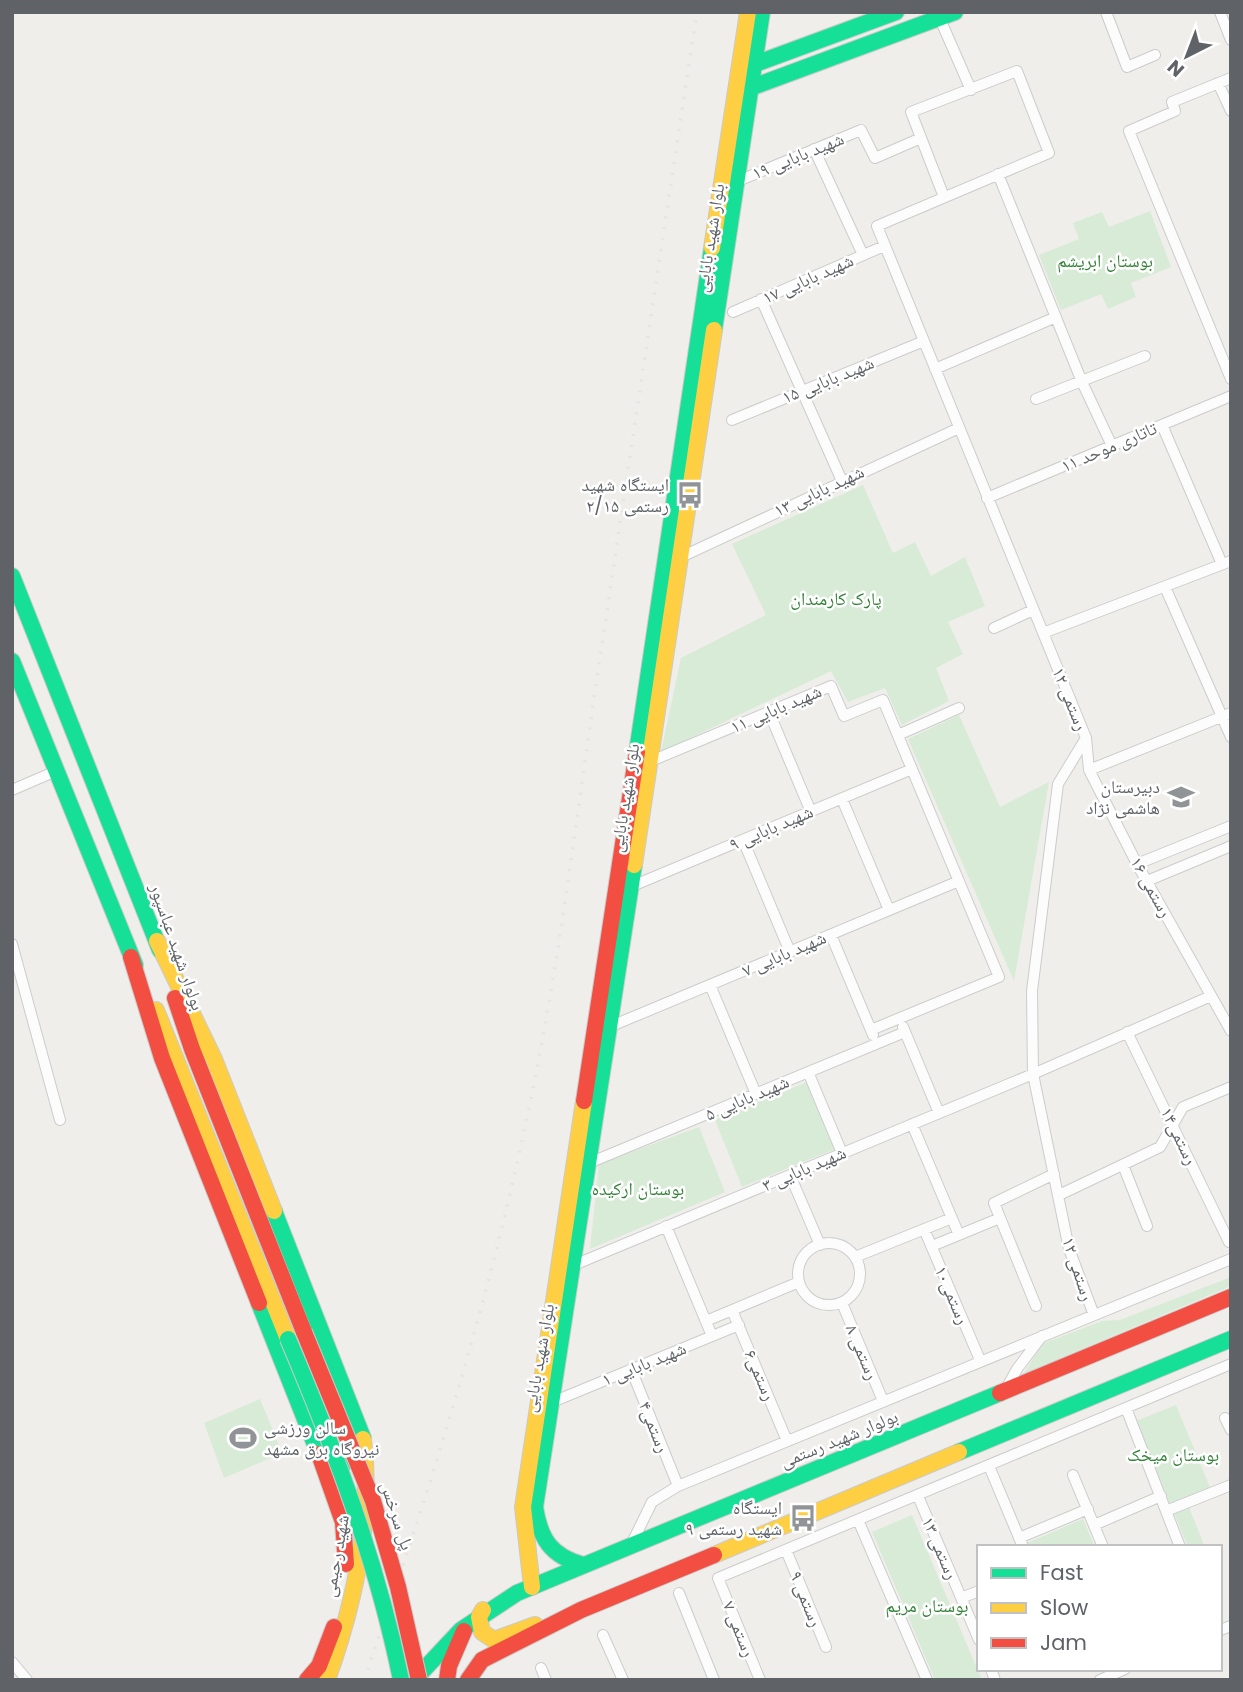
<svg xmlns="http://www.w3.org/2000/svg" width="1243" height="1692" font-family="Poppins,'Noto Naskh Arabic',sans-serif">
<rect width="100%" height="100%" fill="#efeeea"/>
<!-- green -->
<path fill="#d8ebd6" d="M1150 211 1171 267 1131 283 1136 297 1108 309 1101 294 1061 310 1039 255 1079 239 1073 223 1102 212 1109 227Z
M863 485 893 553 915 542 931 576 965 557 985 606 948 622 963 654 936 668 949 701 902 725 885 688 848 702 831 671 661 752 681 658 766 615 732 544Z
M959 715 1000 807 1049 782 1014 981 908 739Z
M807 1082 835 1149 742 1187 715 1120Z
M699 1127 725 1192 590 1249 599 1164Z
M1231 1277V1286L1024 1373 1042 1344 1102 1321 1120 1320Z
M260 1399 282 1453 224 1478 204 1423Z
M1176 1405 1211 1490 1186 1500 1205 1547H1188L1136 1421Z
M912 1515 982 1680H935L872 1532Z
M1083 1519 1095 1547H1028L1027 1543Z"/>
<g fill="none" stroke-linecap="round" stroke-linejoin="round">
<defs>
<path id="street" d="M937 12 971 90
M1106 12 1127 67 1155 55
M1220 12 1231 40
M1231 78 1172 102 1175 111 1129 131 1231 379
M1218 83 1231 111
M814 149 863 255
M998 174 1082 382 1112 446
M738 181 861 130 875 158 921 138
M944 197 911 112 1017 71 1049 153 877 226 1086 738 1058 784 1032 991 1033 1074 1069 1249 1094 1315
M761 299 842 481
M733 312 884 246
M935 369 1056 317
M1036 399 1145 356
M732 420 924 341
M1162 425 1222 564
M987 498 1231 396
M681 557 959 428
M1165 587 1231 737
M994 628 1033 610
M1043 633 1231 561
M769 712 811 812
M898 735 959 708
M1086 738 1089 770 1137 864 1231 1031
M651 761 831 686 844 716 883 700 999 977 871 1030
M1089 770 1231 713
M12 790 56 771
M842 799 889 910
M743 840 790 952
M1137 864 1231 826
M1147 881 1231 846
M630 887 912 769
M831 935 873 1035
M12 944 60 1120
M710 985 756 1094
M609 1027 959 881
M903 1027 939 1113
M1127 1032 1229 1242
M808 1072 842 1153
M912 1124 959 1235
M589 1163 905 1032
M1123 1165 1147 1226
M790 1175 820 1245
M1059 1195 1160 1147 1183 1107 1231 1087
M666 1226 712 1336
M924 1229 980 1360
M798 1274a31 31 0 1 1 62 0a31 31 0 1 1-62 0Z
M932 1246 1000 1218
M855 1257 952 1218
M574 1265 1033 1074 1211 996
M842 1303 883 1401
M1036 1306 994 1203 1054 1174
M732 1310 787 1441
M706 1321 799 1282
M631 1369 678 1486
M1006 1389 1017 1369 1042 1336
M550 1403 739 1325
M1126 1408 1180 1547
M1225 1418 1231 1430
M989 1466 1023 1547
M1073 1475 1103 1547
M918 1496 979 1640
M1166 1511 1231 1485
M858 1520 927 1680
M1094 1525 1161 1496
M1019 1538 1088 1509
M631 1545 652 1502 678 1486 1231 1259
M786 1550 826 1647
M679 1593 714 1680
M961 1598 979 1591
M1220 1630 1231 1626
M603 1635 623 1680
M12 1662 27 1680
M541 1668 546 1680
M991 1669 995 1680
M760 1680 718 1578 1231 1364
M1100 1680 1125 1669"/>
<path id="fast" d="M747 67 896 12
M744 85 750 88 955 12
M714 330 762 12
M12 576 160 950
M12 661 135 965
M637 752 712 248
M259 1303 318 1452 331 1463C349 1466 358 1454 363 1438L274 1211
M959 1452 1231 1339
M583 1565C551 1556 540 1539 535 1507L634 865
M414 1680 461 1630 517 1593 1000 1393"/>
<path id="slow" d="M712 248 748 12
M634 865 714 330
M157 941 214 1059 274 1211
M156 1010 288 1339
M714 1555 959 1452
M532 1587 523 1507 584 1101
M483 1610 479 1617 482 1632 494 1640 535 1625
M327 1680C354 1605 373 1519 363 1439"/>
<path id="jam" d="M131 957 162 1058 259 1303
M175 998 192 1049 304 1332
M584 1101 637 752
M1000 1393 1231 1297
M319 1454 343 1522 346 1564
M307 1680 319 1666 334 1627
M447 1680 449 1666 464 1631
M468 1680 482 1660 581 1610 714 1555"/>
</defs>
<!-- street casing -->
<use href="#street" stroke="#cbcccc" stroke-width="12"/>
<!-- fast casing -->
<use href="#fast" stroke="#cacacb" stroke-width="18"/>
<!-- slow casing -->
<use href="#slow" stroke="#cacacb" stroke-width="18"/>
<!-- jam casing -->
<use href="#jam" stroke="#cacacb" stroke-width="18"/>
<!-- street -->
<use href="#street" stroke="#fdfcfc" stroke-width="10"/>
<!-- fast -->
<use href="#fast" stroke="#16e098" stroke-width="16"/>
<!-- slow -->
<use href="#slow" stroke="#ffcf43" stroke-width="16"/>
<!-- jam -->
<use href="#jam" stroke="#f24e42" stroke-width="16"/>
<!-- rail -->
<path stroke="#e4e4e4" stroke-width="3.5" stroke-dasharray="2 9" stroke-linecap="butt" d="M364 1680C429 1494 488 1305 528 1113 557 976 574 836 594 698 628 470 662 241 697 12"/>
<defs>
<path id="fast-bridge" d="M288 1339C335 1450 377 1561 401 1680"/>
<path id="jam-bridge" d="M304 1332 373 1501 398 1587 419 1680"/>
</defs>
<!-- fast-bridge casing -->
<use href="#fast-bridge" stroke="#cacacb" stroke-width="18" stroke-linecap="butt"/>
<!-- jam-bridge casing -->
<use href="#jam-bridge" stroke="#cacacb" stroke-width="18" stroke-linecap="butt"/>
<!-- fast-bridge -->
<use href="#fast-bridge" stroke="#16e098" stroke-width="16"/>
<!-- jam-bridge -->
<use href="#jam-bridge" stroke="#f24e42" stroke-width="16"/>
</g>
<!-- icons -->
<defs>
<symbol id="bus-bare" viewBox="-9 -9 18 18"><path d="M-5-6H5V4H4V6H2V4H-2V6H-4V4H-5ZM-3.5-4V0h7V-4ZM-3.5 1.2v1.5H-2V1.2ZM2 1.2v1.5H3.5V1.2Z" fill="#919496" stroke="#fff" stroke-width="2.5" paint-order="stroke"/></symbol>
<symbol id="school-bare" viewBox="-9 -9 18 18"><path d="M0-5L7-2L0 1L-7-2ZM-4 1L0 2.5L4 1V4Q0 6-4 4Z" fill="#919496" stroke="#fff" stroke-width="2.5" paint-order="stroke"/></symbol>
<symbol id="stadium-bare" viewBox="-9 -9 18 18"><path d="M0-5a6.5 5 0 1 0 0 10a6.5 5 0 1 0 0-10ZM-3.5-1.8h7v3.6h-7Z" fill="#919496" stroke="#fff" stroke-width="2.5" paint-order="stroke"/></symbol>
</defs>
<g fill-rule="evenodd">
<use href="#bus-bare" x="671" y="476" width="38" height="38"/>
<use href="#school-bare" x="1162" y="778" width="38" height="38"/>
<use href="#stadium-bare" x="224" y="1419" width="38" height="38"/>
<use href="#bus-bare" x="784" y="1499" width="38" height="38"/>
</g>
<g text-anchor="middle" stroke-width="5" stroke-linejoin="round" paint-order="stroke">
<!-- street labels -->
<g font-size="18" fill="#5f6368" stroke="#fff">
<text transform="translate(798 156) rotate(-22)" y="6">شهید بابایی ۱۹</text>
<text transform="translate(710 238) rotate(-81)" y="6">بلوار شهید بابایی</text>
<text transform="translate(808 279) rotate(-24)" y="6">شهید بابایی ۱۷</text>
<text transform="translate(828 380) rotate(-22)" y="6">شهید بابایی ۱۵</text>
<text transform="translate(1109 447) rotate(-23)" y="6">تاتاری موحد ۱۱</text>
<text transform="translate(819 491) rotate(-25)" y="6">شهید بابایی ۱۳</text>
<text transform="translate(1070 699) rotate(68)" y="6">رستمی ۱۲</text>
<text transform="translate(776 709) rotate(-23)" y="6">شهید بابایی ۱۱</text>
<text transform="translate(625 798) rotate(-81)" y="6">بلوار شهید بابایی</text>
<text transform="translate(771 828) rotate(-23)" y="6">شهید بابایی ۹</text>
<text transform="translate(1151 887) rotate(61)" y="6">رستمی ۱۶</text>
<text transform="translate(177 947) rotate(71)" y="6">بولوار شهید عباسپور</text>
<text transform="translate(784 954) rotate(-23)" y="6">شهید بابایی ۷</text>
<text transform="translate(747 1098) rotate(-23)" y="6">شهید بابایی ۵</text>
<text transform="translate(1179 1136) rotate(64)" y="6">رستمی۱۴</text>
<text transform="translate(804 1169) rotate(-23)" y="6">شهید بابایی ۳</text>
<text transform="translate(1078 1269) rotate(72)" y="6">رستمی ۱۲</text>
<text transform="translate(952 1295) rotate(67)" y="6">رستمی۱۰</text>
<text transform="translate(862 1352) rotate(67)" y="6">رستمی ۸</text>
<text transform="translate(539 1358) rotate(-80)" y="6">بلوار شهید بابایی</text>
<text transform="translate(644 1364) rotate(-22)" y="6">شهید بابایی ۱</text>
<text transform="translate(760 1375) rotate(67)" y="6">رستمی۶</text>
<text transform="translate(654 1427) rotate(68)" y="6">رستمی۴</text>
<text transform="translate(839 1439) rotate(-22)" y="6">بولوار شهید رستمی</text>
<text transform="translate(397 1516) rotate(72)" y="6">پل سرخس</text>
<text transform="translate(940 1548) rotate(67)" y="6">رستمی ۱۳</text>
<text transform="translate(336 1556) rotate(-80)" y="6">شهید رحیمی</text>
<text transform="translate(806 1599) rotate(68)" y="6">رستمی ۹</text>
<text transform="translate(739 1629) rotate(68)" y="6">رستمی ۷</text>
</g>
<!-- park labels -->
<g font-size="18" fill="#348238" stroke="#fff">
<text x="1105" y="267">بوستان ابریشم</text>
<text x="836" y="605">پارک کارمندان</text>
<text x="638" y="1195">بوستان ارکیده</text>
<text x="1173" y="1461">بوستان میخک</text>
<text x="927" y="1612">بوستان مریم</text>
</g>
<!-- poi labels -->
<g font-size="18" fill="#5f6368" stroke="#fff" text-anchor="end">
<text x="669" y="491">ایستگاه شهید<tspan x="669" dy="21">رستمی ۲/۱۵</tspan></text>
<text x="1160" y="793">دبیرستان<tspan x="1160" dy="21">هاشمی نژاد</tspan></text>
<text x="264" y="1434" text-anchor="start">سالن ورزشی<tspan x="264" dy="21">نیروگاه برق مشهد</tspan></text>
<text x="782" y="1514">ایستگاه<tspan x="782" dy="21">شهید رستمی ۹</tspan></text>
</g>
</g>
<!-- border -->
<rect width="1243" height="1692" fill="none" stroke="#5f6368" stroke-width="28"/>
<!-- legend -->
<rect x="977" y="1545" width="245" height="126" fill="#ffffff" stroke="#bfc1c3" stroke-width="2"/>
<rect x="991" y="1568" width="35" height="10" fill="#16e098" stroke="#bfc1c3" stroke-width="2"/>
<text x="1040" y="1580" font-size="21" fill="#5f6368">Fast</text>
<rect x="991" y="1603" width="35" height="10" fill="#ffcf43" stroke="#bfc1c3" stroke-width="2"/>
<text x="1040" y="1615" font-size="21" fill="#5f6368">Slow</text>
<rect x="991" y="1638" width="35" height="10" fill="#f24e42" stroke="#bfc1c3" stroke-width="2"/>
<text x="1040" y="1650" font-size="21" fill="#5f6368">Jam</text>
<!-- north arrow -->
<g transform="translate(1187 56) rotate(222)" stroke="#ffffff" stroke-width="5" paint-order="stroke">
<path d="M0-5L12 26L0 18L-12 26Z" fill="#5f6368"/>
<text y="-10" font-size="19" font-weight="bold" text-anchor="middle" fill="#5f6368">N</text>
</g>
</svg>
